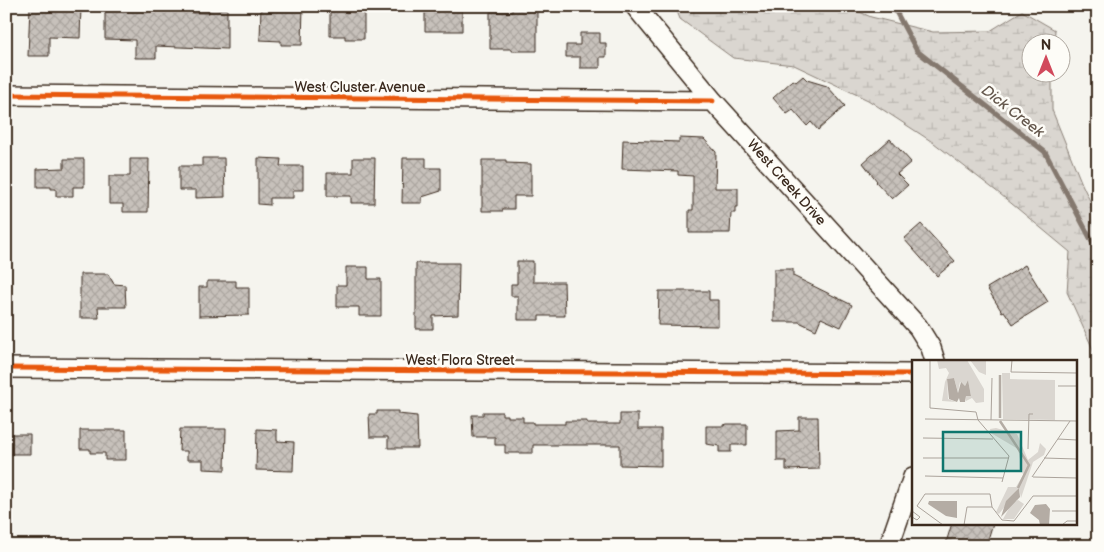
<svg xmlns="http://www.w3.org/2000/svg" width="1104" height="552" font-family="'Balsamiq Sans',sans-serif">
<defs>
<pattern id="wetland-marsh" width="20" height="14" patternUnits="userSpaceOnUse" patternTransform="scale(1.25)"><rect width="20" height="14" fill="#dad6d0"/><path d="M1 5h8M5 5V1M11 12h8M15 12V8" fill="none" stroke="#bcb8b2"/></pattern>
<pattern id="building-cross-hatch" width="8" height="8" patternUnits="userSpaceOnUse" patternTransform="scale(1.25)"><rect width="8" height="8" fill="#c7c1bb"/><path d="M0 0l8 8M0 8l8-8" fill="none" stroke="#aca6a0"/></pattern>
</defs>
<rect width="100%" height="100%" fill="#f5f4ee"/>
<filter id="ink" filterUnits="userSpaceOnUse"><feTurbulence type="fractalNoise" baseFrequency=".02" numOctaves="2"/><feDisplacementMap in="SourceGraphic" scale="10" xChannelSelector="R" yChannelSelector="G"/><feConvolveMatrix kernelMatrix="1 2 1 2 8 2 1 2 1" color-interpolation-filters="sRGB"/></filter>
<g filter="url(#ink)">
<!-- wetland -->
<path fill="url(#wetland-marsh)" stroke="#8a8077" d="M675 6H846L871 17 933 32 990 31 1022 11 1055 30 1054 42H1032V72L1052 73V110L1082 184 1098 218V375L1092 347 1067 292 1070 252 1000 194 934 143 868 100 794 65 733 58 680 19Z"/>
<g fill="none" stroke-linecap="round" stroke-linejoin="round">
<!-- stream -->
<path stroke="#84786e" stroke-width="5" d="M893 6 917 51 1045 152 1098 253"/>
</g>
<!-- building -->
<path fill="url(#building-cross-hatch)" stroke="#3b2a1e" d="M30 6H81L80 38 49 37V56H28Z
M261 6H303L302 45H281V41L260 40Z
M344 6H364V39H345V36H330V11H335V9H344Z
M425 6H462V31H425Z
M512 6H537V51H512V49H490V12H512Z
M105 7H156V12L209 13V9H227V49L156 46V58H135V40L105 39Z
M580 33H600V43H606V57H600V68H580V57H566V45H580Z
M803 76 807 80 827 86 845 106 818 130 811 122 807 126 793 110 787 114 773 98 793 80 796 82Z
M679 138 704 139 716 152 715 188H738V207H735V213H731L730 233H689V210H693V176L678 175V171L622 169 623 140 679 142Z
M890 139 911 162 897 174 908 185 892 199 876 182 877 181 863 163Z
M202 158H224L225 197 196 198V190H179V166H202Z
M258 158 281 159 280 166H303V190H293V198H270V205L258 204Z
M353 158H375L374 203H351V196H327V173H353Z
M403 158H426V168H441V191L422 197V203H402Z
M64 159H84V187H73V196H56V189H51V187H37V169L64 168Z
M130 159H149L148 212H123V204H109V176H130Z
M482 160H506V163L531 164V196H514V209H503V211H482Z
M921 224 955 261 937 276 904 239Z
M517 261H533V282H564L565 316H539V320H518V296H511V284H517Z
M416 263H459L458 315 433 316V329H416Z
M1025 265 1048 302 1013 324 1004 311 1002 312 987 288Z
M346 267H368V279H381V316H359V307H337V285H346Z
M774 269H793V276L852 305 841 327 821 318 816 330 799 322H774Z
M80 274H108L114 284 125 285 126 307H98L99 318H80Z
M207 281H236V287H249V315L199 316V287H207Z
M659 291H709V300H718V326L658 325Z
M377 411H398V414L417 416 418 448H388V437H370L369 414H377Z
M483 412H502V415H508V417H523V422H533V424H565V421H587V424H620V414H638V429H661V466L620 465V445H533V453H505V445H495V437H473L472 415H483Z
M799 417H818L819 469 786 470V461H777V431L799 430Z
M727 424H747V445H731V452H719V446L706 444V426H724V425Z
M180 429H226L225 470 203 469V460H187V451H179Z
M257 429 277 430V441L294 442 293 471 256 470Z
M80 430H126V460H105V453H90V449H80Z
M13 434H30V454H6V436Z
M952 523H993L986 546H945Z"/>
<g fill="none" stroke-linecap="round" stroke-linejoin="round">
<defs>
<path id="minor" d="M635 6 713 101 918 327 931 348 935 361
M6 95 713 101
M6 368 913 374
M889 546 913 477"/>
</defs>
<!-- minor casing -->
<use href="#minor" stroke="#3b2a1e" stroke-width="22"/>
<!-- minor -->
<use href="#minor" stroke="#fdfcf7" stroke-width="19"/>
<defs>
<path id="cycleway" d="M6 95 713 101
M6 368 913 374"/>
</defs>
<!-- cycleway casing -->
<use href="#cycleway" stroke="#fdfcf7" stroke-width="8"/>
<!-- cycleway -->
<use href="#cycleway" stroke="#e8590c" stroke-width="5"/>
</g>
</g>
<g text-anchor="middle" stroke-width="5" stroke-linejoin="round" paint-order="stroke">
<!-- street labels -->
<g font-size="14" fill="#3b2a1e" stroke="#fdfcf7">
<text x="360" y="92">West Cluster Avenue</text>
<text transform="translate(787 182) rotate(48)" y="5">West Creek Drive</text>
<text x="460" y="365">West Flora Street</text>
</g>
<!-- water labels -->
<g font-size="15" font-style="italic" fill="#65584d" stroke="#fdfcf7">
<text transform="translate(1013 111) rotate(38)" y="5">Dick Creek</text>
</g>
</g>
<!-- overview -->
<g transform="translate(912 360)">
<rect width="165" height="165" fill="#f5f4ee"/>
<path d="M90 13H98V19L143 20V60L91 59ZM106 140 112 144 102 159H91L100 143Z" fill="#dad6d0"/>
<path d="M25 0H55L72 29V42L64 43 60 38 54 41V36H59L56 20 53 26 48 22 46 32 42 18 35 19 36 39 44 42 30 41 33 22 37 13 34 8 27 9ZM58 0H74V15L67 12ZM84 68 105 74 116 100 126 92 128 83 134 89 132 95 121 102 109 138 107 128 87 154 84 152 96 127H104L111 115 106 89 79 73 78 69Z" fill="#dad6d0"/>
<path d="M42 18 46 33 49 22 53 26 56 20 59 36H54L53 42H48L47 38 45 42 37 39 35 19ZM107 128 108 137 89 157 94 141ZM17 141H45V158L34 156 16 144ZM134 144 138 149 137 165H128L127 160 118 153 123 145Z" fill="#b4aca4"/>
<path fill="none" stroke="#b4aca4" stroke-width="2.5" d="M88 15V58M88 61 117 105 106 128"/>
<path fill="none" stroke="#aba39b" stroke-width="1" d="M18 0V48L64 52 66 60 97 96 90 122M100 0 99 12 165 13M146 26H165M13 59 165 61M79 60 80 18M11 78 81 79M146 79 165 80M116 89 117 54H121M11 98H97M132 98 165 99M13 116 91 118M120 117 158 61M121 117 165 118M80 147 90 160 102 161 121 136H165M0 151 8 157 5 160 0 157M140 151H165M31 165 5 146 13 134H78L80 147M52 165 55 147H80M150 165 155 161H165"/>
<path fill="#0f766e" fill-opacity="0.15" stroke="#0f766e" stroke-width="2.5" d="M31 72H109V111H31Z"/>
<rect width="165" height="165" fill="none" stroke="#3b2a1e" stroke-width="2.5"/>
</g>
<!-- margin -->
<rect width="1104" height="552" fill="none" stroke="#fdfcf7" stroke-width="25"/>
<rect x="12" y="12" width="1079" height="527" fill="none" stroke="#3b2a1e" stroke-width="2" filter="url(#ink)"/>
<!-- north arrow -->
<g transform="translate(1046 58)"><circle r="24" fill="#fdfcf7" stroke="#afa8a0"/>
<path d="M0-4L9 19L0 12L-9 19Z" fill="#d1495b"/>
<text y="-8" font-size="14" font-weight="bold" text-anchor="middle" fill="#3b2a1e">N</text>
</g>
</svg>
